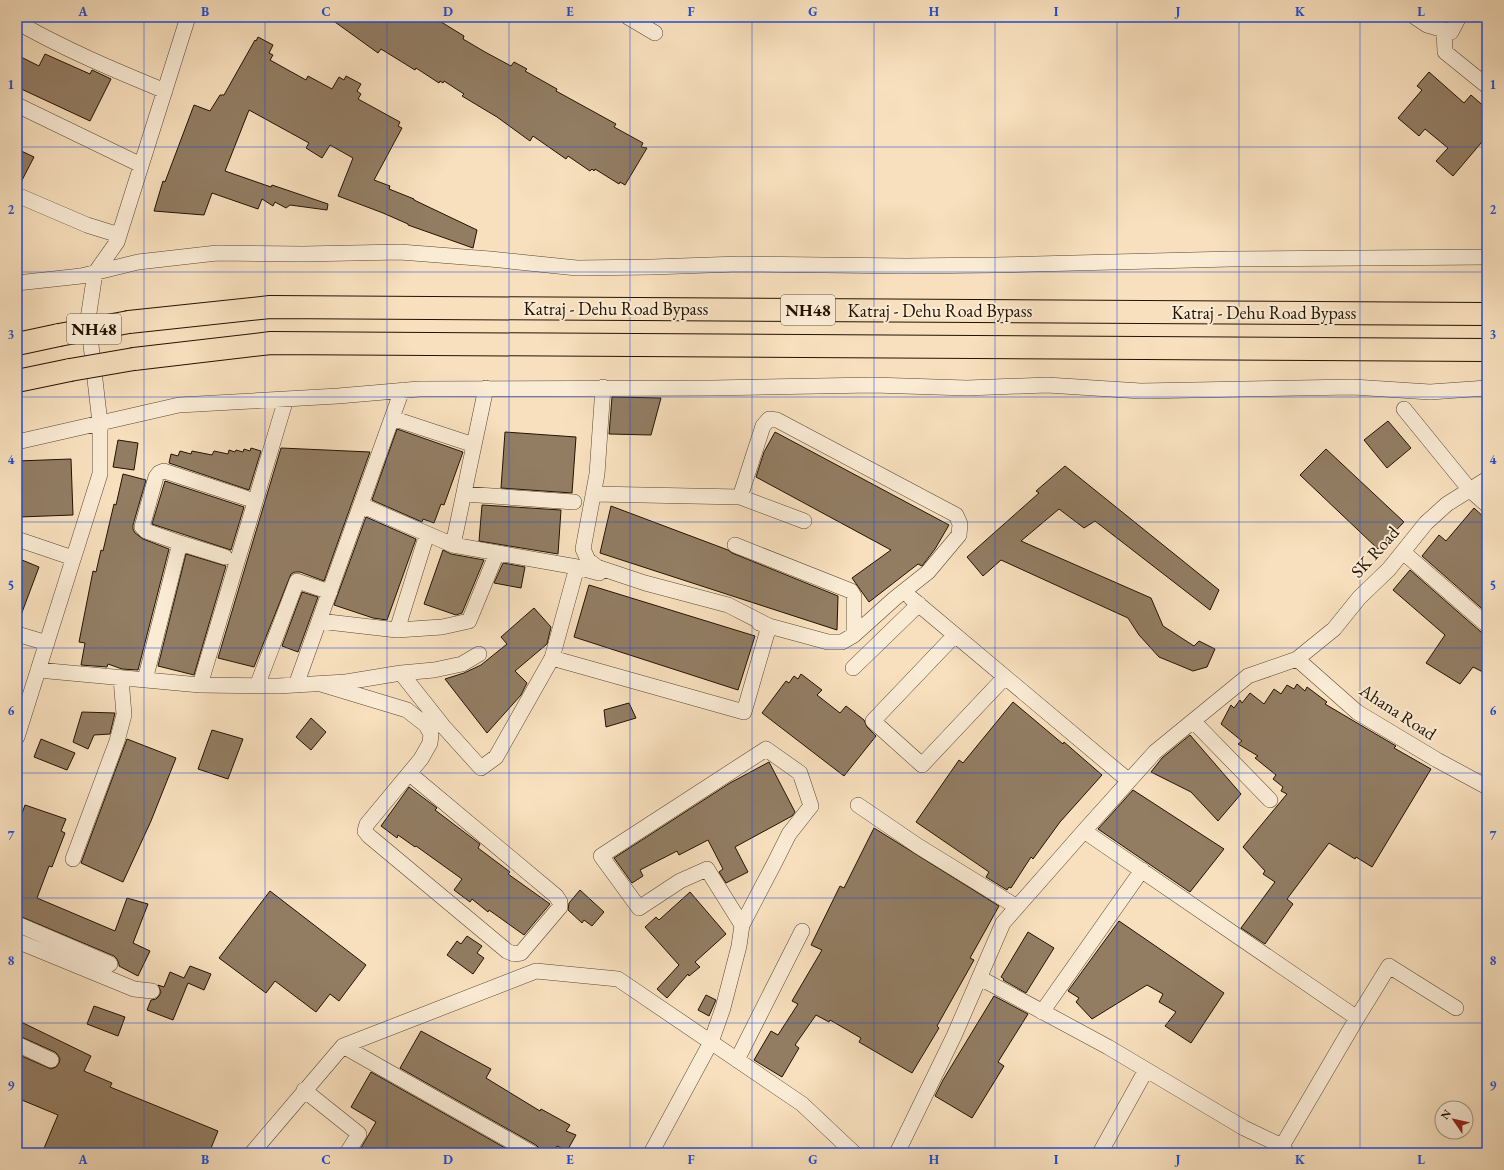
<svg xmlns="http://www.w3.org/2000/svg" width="1504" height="1170" font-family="'EB Garamond',serif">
<rect width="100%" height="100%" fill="#f8e0be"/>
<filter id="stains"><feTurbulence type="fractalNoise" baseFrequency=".005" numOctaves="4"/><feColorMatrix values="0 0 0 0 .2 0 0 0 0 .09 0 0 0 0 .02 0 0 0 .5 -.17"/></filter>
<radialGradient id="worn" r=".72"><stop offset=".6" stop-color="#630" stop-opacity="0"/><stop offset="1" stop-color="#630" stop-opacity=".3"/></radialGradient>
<!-- building -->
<path fill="#927d63" stroke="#231201" d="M328 17H433L464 36 463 39 485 52 511 66 514 62 527 69 525 71 557 89 556 91 616 124 614 127 643 143 641 147 647 148 625 185 620 182 619 184 595 169 594 171 592 169 590 171 568 156 566 159 533 136 530 141 497 117 462 96 464 94 444 81 443 83 440 81 439 83 416 68 415 70 381 49 378 53Z
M258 37 273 45 269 53 273 55 270 60 306 80 308 76 332 89 339 77 344 80 346 76 361 84 357 91 361 94 358 99 400 122 398 126 402 128 374 180 390 186 389 189 414 199V200L477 230 473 248 408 225V224L383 213 338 196 353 158 330 145 322 158 306 148 309 143 249 110 225 171 271 187 272 185 328 204 327 210 290 205 286 208 275 202 273 206 262 199 258 209 212 193 204 215 154 211 163 181 165 182 194 105 210 111 220 95H224L255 40 256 41Z
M45 54 90 74 92 70 111 79 90 121 17 87V55L39 66Z
M1429 72 1464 103 1471 95 1487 109V136L1453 176 1436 161 1448 148 1425 129 1419 136 1398 118 1422 90 1417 86Z
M17 149 34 157 19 186H17Z
M612 397 661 398 651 435 609 434Z
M1388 421 1411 448 1387 468 1364 440Z
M397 429 463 452 444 505 441 504 434 523 423 519 422 522 372 500Z
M505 432 576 437 572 493 501 488Z
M775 432 949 525 935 549 922 566 918 564 869 602 852 578 891 550 756 477 764 452Z
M118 440 138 443 134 470 113 467Z
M251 448 261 451 249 490 169 463 171 454 178 456 180 451 191 454 192 451 212 455 214 451 228 454 229 450 235 452 236 450 243 452 244 449 250 451Z
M281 448 370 452 324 581 300 572H295L291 574 254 667 218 658Z
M1326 449 1404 522 1378 549 1300 475Z
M71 459 73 515 19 517V513L17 514V461Z
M1065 466 1219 590 1210 610 1095 521 1084 528 1059 509 1021 541 1151 598 1163 626 1194 646 1199 641 1215 649 1207 667 1193 671 1159 657 1139 635 1128 618 1001 560 983 576 967 557 1039 493 1036 491Z
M123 474 146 480 133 525V529L135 533 143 539 169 549 138 670 122 669 108 664 107 667 81 665 85 643 79 642 93 571 96 572 101 550 103 551 114 504 116 505Z
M165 481 244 507 231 550 152 524Z
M482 505 561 510 558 554 479 541Z
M611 506 728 550 732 553 838 596 837 630 600 553Z
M1474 508 1487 520V613L1422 556 1439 535 1446 541Z
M366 517 416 539 387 620 373 618 334 605Z
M443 550 451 554 484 560 462 613 456 615 424 604Z
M186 554 226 566 194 675 158 666Z
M17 558 39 567 18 623H17Z
M503 563 525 567 521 588 494 583Z
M1410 570 1481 632 1487 634V674L1473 667 1460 684 1426 663 1445 635 1393 590Z
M589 585 755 636 738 690 574 637Z
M302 592 318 597 298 652 282 646Z
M534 608 551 627 547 644 515 671 527 683 521 695 487 733 445 679 464 673 481 665 507 644 501 637Z
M801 674 822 690 817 695 840 713 846 706 864 720 867 727 876 736 844 776 762 713 786 681 789 683 794 676 798 679Z
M1297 684 1305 691 1307 687 1327 702 1325 704 1396 746 1394 748 1431 769 1372 867 1356 857 1355 859 1329 843 1287 899 1293 904 1265 944 1241 928 1275 882 1263 874 1265 871 1243 847 1287 794 1281 791 1283 787 1273 779 1276 775 1255 758 1258 756 1238 744 1242 741 1221 724 1231 705 1234 708 1240 700 1242 703 1250 693 1264 704 1274 689 1281 694 1287 685 1294 689Z
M1013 702 1063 744 1064 742 1102 775 1060 822 1033 859 1031 857 1011 888 1009 887 1007 890 986 877 989 872 916 822 959 760 963 763Z
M629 703 636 718 606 727 604 710Z
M82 712 115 713 110 734 94 735 88 749 73 742Z
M311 718 326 732 311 750 296 737Z
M212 730 243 739 228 779 198 769Z
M1190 735 1241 794 1218 821 1191 792 1151 772 1162 758Z
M41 739 75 753 67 770 34 757Z
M127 739 176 758 151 821 123 882 81 863Z
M769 762 795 812 792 816 735 847 748 872 726 883 719 872 723 869 708 840 679 855 677 851 640 870 643 876 632 883 614 858 730 783Z
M409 787 437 808 435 810 480 844 478 848 510 872 508 874 550 904 524 935 489 910 488 912 472 899 470 902 454 890 462 879 416 846 415 847 398 835 397 838 381 826Z
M1133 790 1224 849 1190 892 1098 829Z
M25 805 66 819 61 831 65 833 52 867 49 866 37 898 115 931 127 898 148 904 133 943 150 951 138 976 119 966V964L117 959 114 956 17 915V827Z
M874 828 999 906 970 958 974 960 937 1026 939 1028 912 1073 859 1042 861 1038 830 1020 829 1022 816 1015 795 1045 799 1048 782 1077 754 1060 771 1031 778 1035 798 1004 792 1001 822 950 811 945 840 886 844 888Z
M580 890 604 912 592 926 584 920 582 923 568 910 569 903Z
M270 891 366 965 339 1001 330 994 316 1012 275 981 266 993 219 958Z
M690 892 726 934 695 962 700 967 689 976 688 974 667 998 657 989 679 965 645 927 656 917 659 920Z
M1119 921 1224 993 1191 1043 1165 1026 1176 1012 1159 1002 1163 994 1147 985 1092 1019 1076 1002 1079 998 1068 991Z
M1028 932 1054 948 1026 993 1003 980 1004 979 1001 977Z
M467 936 482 946 477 953 484 958 473 974 447 955 457 941 461 944Z
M190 966 211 974 204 990 188 983 173 1020 147 1010 151 1000 156 999 159 996 161 992 158 985 164 987 170 972 184 978Z
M706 995 716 1000 709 1016 698 1010Z
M994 996 1028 1014 998 1062 1004 1066 972 1118 935 1096 943 1080Z
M94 1006 125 1017 118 1036 87 1024Z
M17 1020 91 1056 84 1071 112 1083 110 1087 218 1131 209 1153H42L58 1115 17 1098V1054L51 1069 56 1067 59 1063 60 1059 58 1055 55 1052 17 1035Z
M421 1031 491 1069 486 1078 540 1111 541 1109 570 1125 566 1131 576 1135 567 1151 557 1146 553 1153H541L540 1149 536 1145 400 1068Z
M371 1072 514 1153H358L376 1122 351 1107Z"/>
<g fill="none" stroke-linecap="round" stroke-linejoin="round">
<defs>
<path id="minor" d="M628 17 655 33
M1415 17 1427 25 1451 32 1459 17
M17 22C64 49 114 70 165 91
M1444 30 1445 52 1487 86
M17 105 141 165
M17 195 87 225 119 235
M17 283 81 276 138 262 217 253 303 254 400 252 490 259 577 268 652 267 739 264 906 266 995 265 1231 259 1487 257
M603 387 597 474 583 549 588 560 597 567 645 583 728 605 769 626 828 642H842L854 635 894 599 928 572 959 535 960 524 956 515 777 420 769 419 763 426 740 497 804 521
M486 388 453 545 577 567 599 573
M1404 409 1470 490 1487 505
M392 418 474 445
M17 442 179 405 338 396 419 389 712 388 873 385 967 388 1047 385 1141 391 1353 387 1430 392 1487 388
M464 494 574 502
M594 494 740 497
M361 505 453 545
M17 539 73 558
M180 543 146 531 142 527 156 477 159 473 164 471 246 498
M735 545 851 591 854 596V635
M1403 552 1487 625
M577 567 552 658 744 712 769 626 759 623
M911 598 1129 781
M319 621 397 630 442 627 469 621 497 553
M397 630 427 534
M17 634 47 643
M955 635 873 721 922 765 1005 677
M1297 659 1357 712 1437 760 1487 787
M853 668 919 604
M38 670 200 685 278 686 346 682 401 673 434 670 462 664 479 654
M401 673 443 726 481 768 496 757 552 658
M145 680 180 543 225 557
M321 684 407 710 426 725 431 734 430 743 421 759 367 824 365 831 369 836 507 951 514 954 521 953 560 907V902L556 896 410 774
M200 685 286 399
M296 685 402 390
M257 686 297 581 330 592
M1193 721 1270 800
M17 737 100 474V423L88 319 95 273 117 242 188 17
M858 805 918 846 1017 907
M1084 831 1357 1018 1389 966 1456 1008
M73 859 117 741 124 715 121 678
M17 924 110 964
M17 941 134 989 152 991
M980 978 1108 1047 1244 1128 1282 1146 1287 1153
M1042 1012 1142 870
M17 1044 51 1060
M343 1046 532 1153
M737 1060 802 931
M304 1090 359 1134 347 1153
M1282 1146 1357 1018
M252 1153 343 1046 536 971 618 979 802 1104 854 1153
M651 1153 711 1042 723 1008 739 946 742 925 707 869 680 881 639 908 601 856 766 749 800 773 811 806 789 834 775 862 742 925
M897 1153 954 1036 1003 923 1084 831 1155 752 1248 676 1297 659 1334 629 1359 598 1389 569 1426 523 1447 504 1487 479
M1100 1153 1146 1070"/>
<path id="highway" d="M129 322 270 307 1487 314
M17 344 59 335
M134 359 271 343 1487 350
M17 381 70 370"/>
</defs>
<!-- minor casing -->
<use href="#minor" stroke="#584630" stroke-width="16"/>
<!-- highway casing -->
<use href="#highway" stroke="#231201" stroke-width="24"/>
<!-- minor -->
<use href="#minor" stroke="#faebd5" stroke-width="15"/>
<!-- highway -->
<use href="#highway" stroke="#f8e0be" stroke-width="22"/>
<defs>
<path id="highway-bridge" d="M59 335 129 322
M70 370 134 359"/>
</defs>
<!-- highway-bridge casing -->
<use href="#highway-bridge" stroke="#231201" stroke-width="24" stroke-linecap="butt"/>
<!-- highway-bridge -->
<use href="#highway-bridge" stroke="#f8e0be" stroke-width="22"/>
</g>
<!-- grid -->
<path fill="none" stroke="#1d4ed8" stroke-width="1" stroke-opacity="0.55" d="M144 17V1153M265 17V1153M387 17V1153M509 17V1153M630 17V1153M752 17V1153M874 17V1153M995 17V1153M1117 17V1153M1239 17V1153M1360 17V1153M17 147H1487M17 272H1487M17 397H1487M17 522H1487M17 648H1487M17 773H1487M17 898H1487M17 1023H1487"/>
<g text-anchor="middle" stroke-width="4" stroke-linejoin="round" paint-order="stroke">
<!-- shield labels -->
<g fill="#faebd5" stroke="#645341" stroke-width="1">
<rect x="781" y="295" width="54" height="30" rx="3"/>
<rect x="67" y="314" width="54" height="30" rx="3"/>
</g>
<g font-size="17" font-weight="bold" fill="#231201">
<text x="808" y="316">NH48</text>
<text x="94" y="335">NH48</text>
</g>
<!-- street labels -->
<g font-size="18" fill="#231201" stroke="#faebd5">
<text x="616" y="315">Katraj - Dehu Road Bypass</text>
<text x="940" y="317">Katraj - Dehu Road Bypass</text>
<text x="1264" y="319">Katraj - Dehu Road Bypass</text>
<text transform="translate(1375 552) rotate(-48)" y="6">SK Road</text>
<text transform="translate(1398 712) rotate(33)" y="6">Ahana Road</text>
</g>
</g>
<!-- margin -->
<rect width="1504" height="1170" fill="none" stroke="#f8e0be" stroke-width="44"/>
<!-- north arrow -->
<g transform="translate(1454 1120) rotate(304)"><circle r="19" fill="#faebd5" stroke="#a49480"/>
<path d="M0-3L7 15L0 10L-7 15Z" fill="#8f2418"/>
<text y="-6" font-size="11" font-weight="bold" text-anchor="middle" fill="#231201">N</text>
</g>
<rect x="22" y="22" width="1460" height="1126" fill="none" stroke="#1d4ed8" stroke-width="1.5"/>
<g font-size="13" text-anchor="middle" font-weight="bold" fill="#1d4ed8">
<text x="83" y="16">A</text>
<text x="205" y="16">B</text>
<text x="326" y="16">C</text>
<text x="448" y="16">D</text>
<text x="570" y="16">E</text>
<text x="691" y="16">F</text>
<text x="813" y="16">G</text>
<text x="934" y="16">H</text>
<text x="1056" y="16">I</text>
<text x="1178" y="16">J</text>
<text x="1300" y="16">K</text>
<text x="1421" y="16">L</text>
<text x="11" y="89">1</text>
<text x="1493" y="89">1</text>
<text x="11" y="214">2</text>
<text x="1493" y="214">2</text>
<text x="11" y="339">3</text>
<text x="1493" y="339">3</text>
<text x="11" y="464">4</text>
<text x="1493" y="464">4</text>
<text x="11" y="590">5</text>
<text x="1493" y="590">5</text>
<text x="11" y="715">6</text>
<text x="1493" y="715">6</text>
<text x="11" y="840">7</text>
<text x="1493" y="840">7</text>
<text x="11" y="965">8</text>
<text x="1493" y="965">8</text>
<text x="11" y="1090">9</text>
<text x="1493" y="1090">9</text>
<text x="83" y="1164">A</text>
<text x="205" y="1164">B</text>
<text x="326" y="1164">C</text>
<text x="448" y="1164">D</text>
<text x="570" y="1164">E</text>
<text x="691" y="1164">F</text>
<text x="813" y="1164">G</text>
<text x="934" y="1164">H</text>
<text x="1056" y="1164">I</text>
<text x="1178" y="1164">J</text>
<text x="1300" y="1164">K</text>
<text x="1421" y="1164">L</text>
</g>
<rect width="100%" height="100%" filter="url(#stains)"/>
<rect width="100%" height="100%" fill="url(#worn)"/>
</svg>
